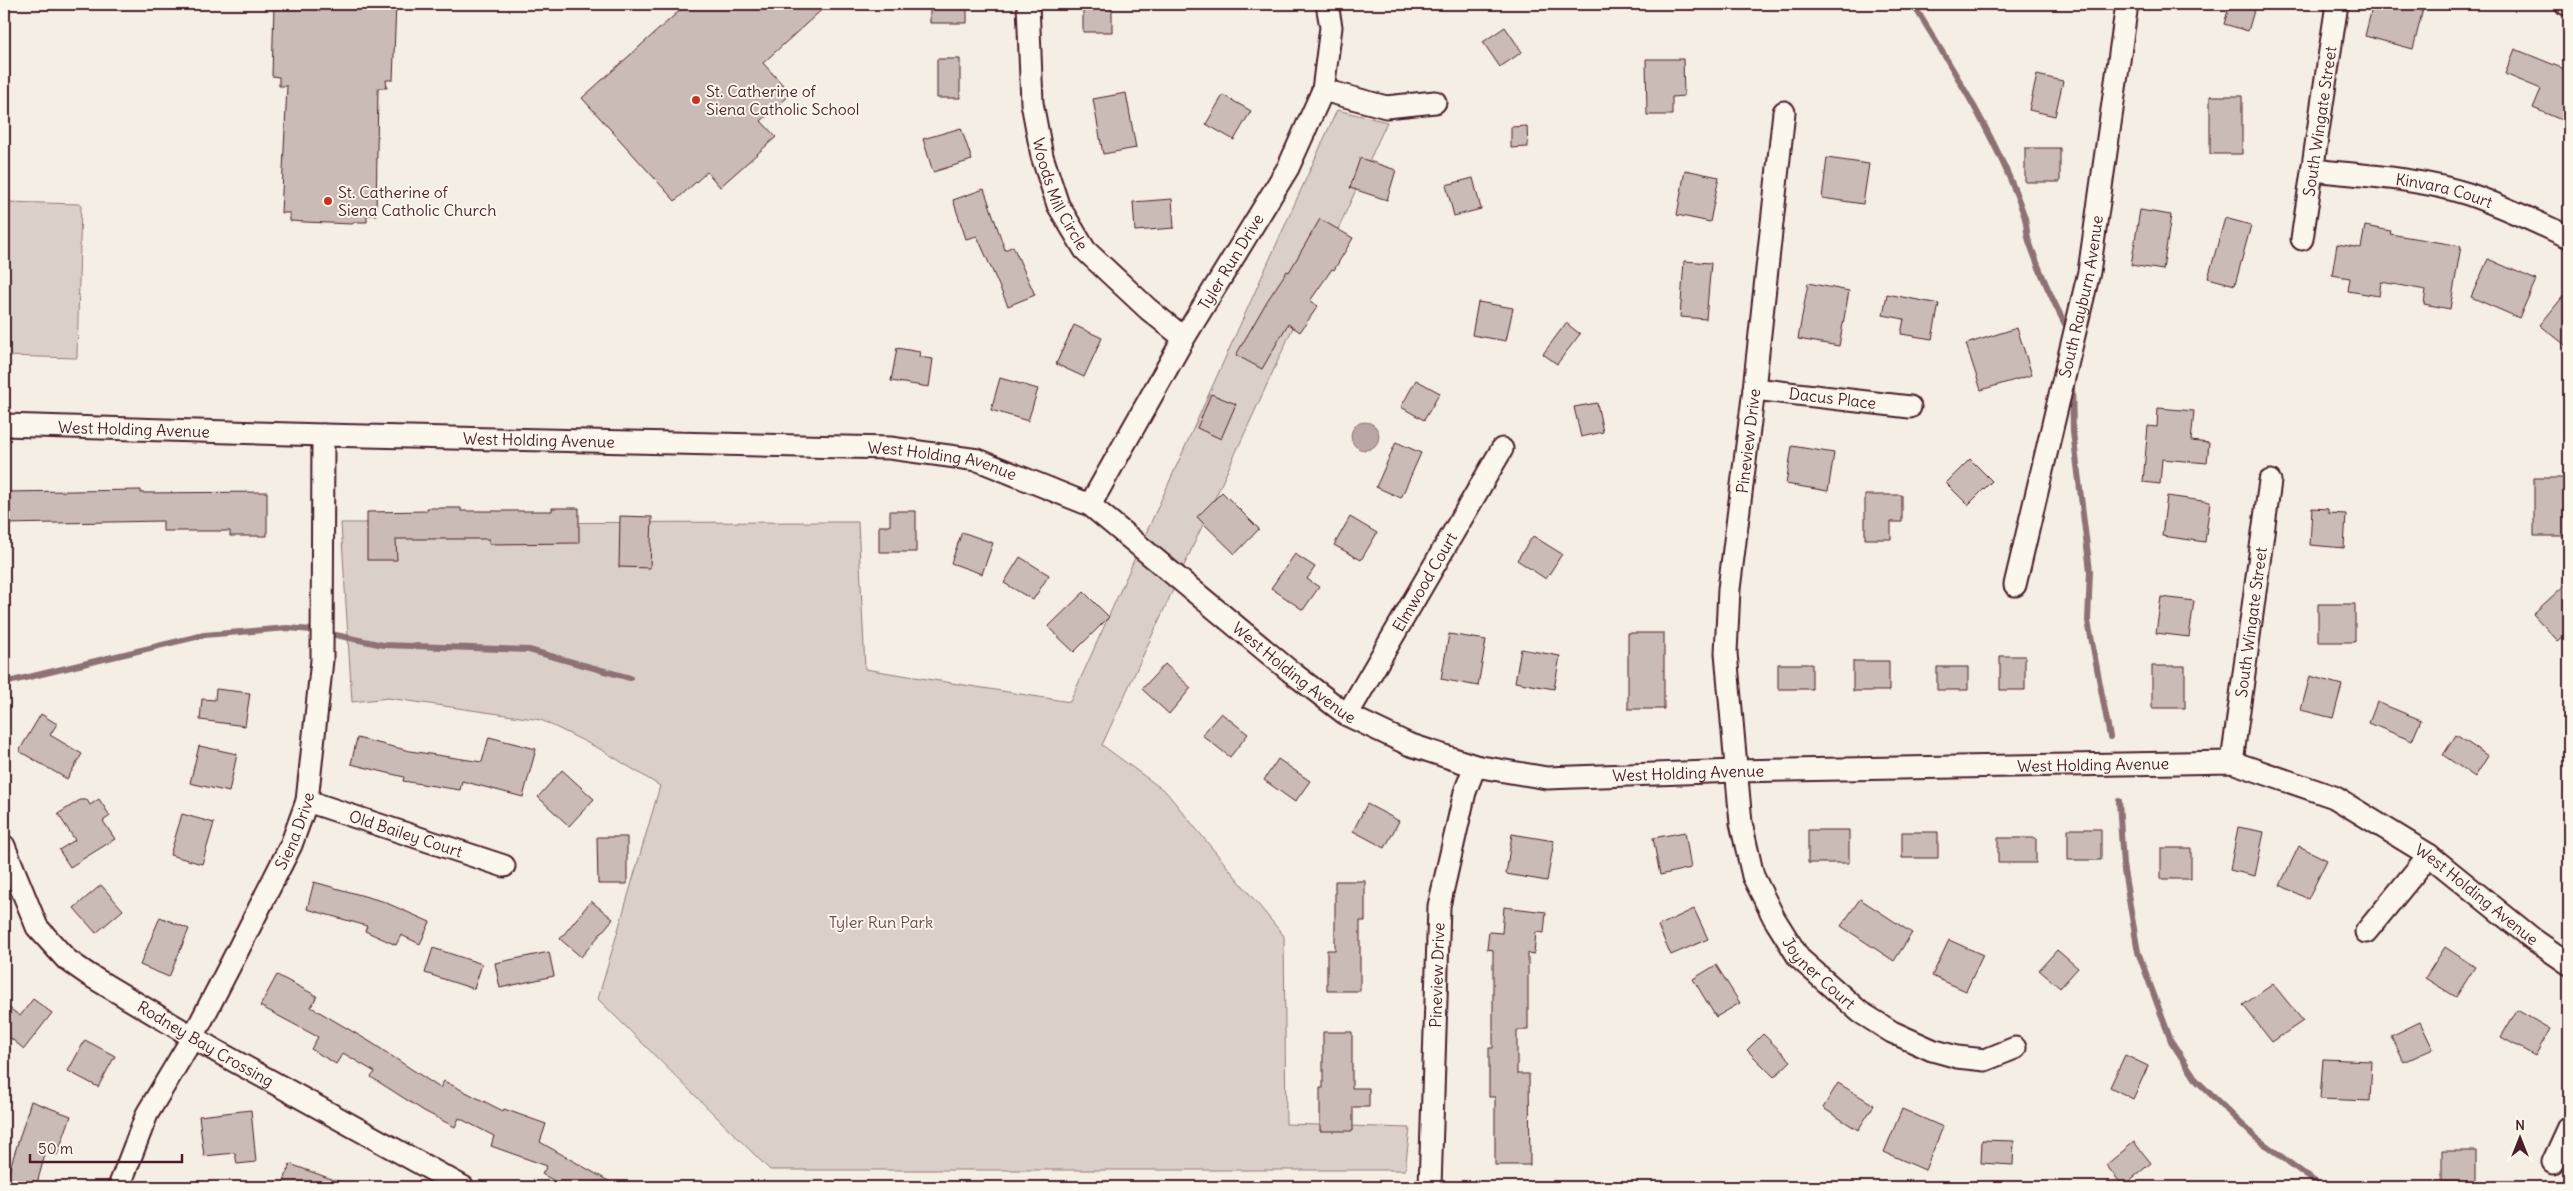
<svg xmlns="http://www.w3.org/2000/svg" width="2573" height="1191" font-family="Delius,sans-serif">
<rect width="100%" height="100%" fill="#f4eee4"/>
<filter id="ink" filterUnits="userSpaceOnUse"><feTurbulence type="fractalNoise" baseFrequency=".02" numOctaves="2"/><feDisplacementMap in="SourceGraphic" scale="10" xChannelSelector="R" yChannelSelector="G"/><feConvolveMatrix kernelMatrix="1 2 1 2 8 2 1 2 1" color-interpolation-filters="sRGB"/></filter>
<g filter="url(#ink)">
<!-- green -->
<path fill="#dbd0c9" stroke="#92787a" d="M1337 110 1387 122 1102 745 1166 792 1284 936 1286 1124 1410 1128 1405 1170H770L598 999 660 786 602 750 541 720 388 698 352 702 341 523 858 522 865 669 1070 702Z
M4 202 81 204 77 358 4 356Z"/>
<!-- water -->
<path fill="#baa7a5" stroke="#8d7174" d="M1351 436a14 14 0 1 1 28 0a14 14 0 1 1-28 0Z"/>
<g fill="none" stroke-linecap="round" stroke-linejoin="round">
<!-- stream -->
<path stroke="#8d7174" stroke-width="6" d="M1913 4C1953 69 1999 142 2024 215 2027 223 2026 232 2029 241 2039 270 2051 297 2065 324
M2072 382 2073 432 2090 571 2088 621 2110 737
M4 683 204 635 288 628 312 630 383 645 529 650 630 678
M2119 801 2123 865 2138 952 2171 1041 2197 1081 2255 1137 2322 1187"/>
</g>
<!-- building -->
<path fill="#cabbb6" stroke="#4a1f2b" d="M274 4H396L393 80H386L387 88H378L376 215H367V222H355L352 224 305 222 290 221V213H281L287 86H279V77L272 76Z
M687 4H828L763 63 791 94 761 121 776 137 720 187 707 172 675 201 582 98Z
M930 4H967V23H930Z
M1083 4H1112V32H1083Z
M2230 4H2256L2248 31 2224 24Z
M2373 4H2401L2423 9 2413 49 2365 36Z
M1505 27 1522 52 1500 67 1483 42Z
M2515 49 2569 71V110L2564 121 2533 108 2541 89 2505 74Z
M937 59H960V98H937Z
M1646 59H1683L1684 96 1672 97V115H1647Z
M2037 75 2063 81 2055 116 2029 110Z
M1126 93 1136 148 1103 154 1093 99Z
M1223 95 1251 111 1234 140 1206 124Z
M2210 96H2242V154H2210Z
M1527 126 1528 147 1511 148V127Z
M961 128 972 160 933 172 923 139Z
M2025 148H2060V182H2025Z
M1360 158 1396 170 1387 200 1350 188Z
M1827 158 1869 164 1863 204 1822 198Z
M1685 170 1719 177 1710 222 1677 215Z
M1473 178 1481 209 1454 216 1446 185Z
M984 189 1005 250 1013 246 1035 295 1008 306 977 236 966 239 953 200Z
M1172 199 1174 228 1135 231 1133 202Z
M2140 210 2171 215 2163 270 2131 265Z
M2225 218 2251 225 2235 285 2208 278Z
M1320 219 1353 238 1334 270 1332 269 1310 301 1318 306 1300 332 1288 324 1262 369 1236 355 1267 301 1287 271 1289 272Z
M2365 226 2391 231 2390 234 2461 246 2450 309 2424 304 2426 290 2381 282 2379 296 2348 291 2350 278 2332 275 2337 244 2361 248Z
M2488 259 2536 280 2519 318 2471 297Z
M1684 261 1711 263 1706 319 1680 317Z
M1808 283 1849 291 1839 346 1798 339Z
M2569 289V348L2540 325Z
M1887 294 1939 304 1932 339 1901 334 1904 319 1883 315Z
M1478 302 1513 308 1506 341 1472 335Z
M1566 323 1580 334 1557 364 1543 354Z
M1074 325 1102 338 1084 377 1056 364Z
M2017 328 2032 375 1981 390 1966 344Z
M897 348 920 352 919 357 933 359 929 387 891 381Z
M1000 378 1038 389 1028 421 991 410Z
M1416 380 1440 393 1424 420 1401 407Z
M1211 394 1236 404 1221 439 1197 428Z
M1597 403 1603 432 1581 437 1574 407Z
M2158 408 2194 411 2191 441 2209 443 2207 463 2162 459 2160 484 2143 482 2148 426 2157 427Z
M1396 442 1421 453 1401 498 1376 487Z
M1792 446 1834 453 1828 491 1786 484Z
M1970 459 1992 481 1968 505 1946 483Z
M2534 478H2569V536H2534Z
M141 490V493L267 492V536H230V531H163V521L4 524V492Z
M1222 492 1259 529 1235 554 1197 517Z
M1865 495H1902V522H1891V539H1865Z
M2167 496 2210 502 2205 542 2162 536Z
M427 508H461V511H552V508H579V543L489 544V539H396L397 560H367V512L427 511Z
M2312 508 2328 509V513L2346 514 2344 548 2310 545Z
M890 511H916V552H879V526H890Z
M620 516 652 517 650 568 619 567Z
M1350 517 1377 533 1361 560 1334 545Z
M962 532 993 543 982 574 951 563Z
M1533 536 1562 554 1546 579 1517 560Z
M1295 554 1315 567 1307 579 1319 587 1303 610 1271 588Z
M1020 557 1049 575 1033 600 1004 583Z
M2569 581V632L2558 641 2533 614Z
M1084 592 1109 617 1074 652 1048 627Z
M2161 597 2194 601 2189 637 2156 633Z
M2318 604H2355V642H2318Z
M1628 633H1664V709H1628Z
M1449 634 1486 640 1478 686 1441 679Z
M1521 649 1560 656 1554 689 1515 682Z
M2000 656H2025V690H2000Z
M1853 661H1889V691H1853Z
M1165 664 1191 688 1169 714 1142 689Z
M1778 664H1812V689H1778Z
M2152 666H2185V708H2152Z
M1937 667H1968V690H1937Z
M2310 676 2342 685 2333 718 2301 710Z
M216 689 250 693 245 726 200 720 202 699 215 700Z
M2377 702 2421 720 2412 741 2369 723Z
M1221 713 1248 734 1230 757 1202 735Z
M41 714 57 724 50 735 82 754 67 779 19 751Z
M2456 735 2488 756 2475 777 2443 755Z
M489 737 536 749 523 797 462 781 460 790 403 781 404 777 351 764 357 738 410 751 482 762Z
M199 746 237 754 229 792 190 783Z
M1278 759 1310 781 1295 802 1264 780Z
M562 770 594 799 569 826 538 797Z
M99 799 110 816 103 821 115 839 70 867 59 850 75 840 58 814 80 800H87L90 805Z
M1367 804 1399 821 1385 848 1353 831Z
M182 814 214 823 202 864 170 855Z
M2238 827 2264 832 2255 876 2230 870Z
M2068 829H2101V860H2068Z
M1808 830H1849V863H1808Z
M1685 832 1691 868 1660 875 1653 838Z
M1902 832H1938V858H1902Z
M1512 834 1554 841 1547 881 1506 874Z
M597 837H627V884H598Z
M1998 838H2036V863H1998Z
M2299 846 2327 860 2308 899 2280 885Z
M2161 848H2191V879H2161Z
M1335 881H1365V921H1360V991H1327V950H1335Z
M314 882 382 901 430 922 420 944 401 935 396 945 365 931 367 926 307 909Z
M101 885 123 910 96 933 74 908Z
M1860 899 1912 933 1894 961 1841 926Z
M591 901 613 919 581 957 560 939Z
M1504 907 1546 912 1544 933 1536 932 1534 954 1528 953V1030H1517V1074H1529L1530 1165H1495V1097H1489V1048H1493V950L1487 949 1489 932 1502 933Z
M1694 909 1708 939 1671 955 1658 926Z
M160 917 189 929 169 977 140 965Z
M1949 940 1983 955 1966 991 1932 976Z
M2445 947 2475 967 2456 997 2425 978Z
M433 948 482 964 474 989 425 973Z
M2057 950 2078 968 2060 988 2039 970Z
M549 952 554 976 500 988 495 963Z
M1716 965 1740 1003 1716 1017 1693 979Z
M277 975 317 996 311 1007 372 1043 440 1088 444 1081 503 1111 504 1109 546 1124 540 1142 619 1187H565L542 1174 547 1166 491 1146 494 1136 459 1118 455 1127 424 1111 371 1077 375 1072 343 1053 336 1064 311 1049 318 1037 260 1006Z
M2273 984 2303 1021 2272 1042 2243 1005Z
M33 999 52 1013 24 1049 4 1033V1004L20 1016Z
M2517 1010 2550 1029 2535 1056 2501 1037Z
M2420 1022 2433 1049 2404 1062 2391 1036Z
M1323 1032H1352V1088H1369V1107H1353V1131H1320V1088H1323Z
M1763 1034 1791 1061 1774 1077 1747 1050Z
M85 1040 115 1056 98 1087 68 1071Z
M2125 1055 2148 1066 2133 1099 2110 1087Z
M2323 1059 2372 1061 2370 1101 2320 1099Z
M1838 1083 1874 1105 1858 1130 1823 1108Z
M31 1101 71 1116 57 1155 46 1151 36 1187H4Z
M1902 1109 1943 1127 1925 1170 1884 1152Z
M251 1110 256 1162 237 1164 235 1153 204 1156 199 1116Z
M1982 1140 2014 1141 2013 1165 1981 1163Z
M2134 1142 2151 1163 2123 1186 2106 1165Z
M2442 1151H2476V1182H2442Z
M290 1164 348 1185V1187H282Z"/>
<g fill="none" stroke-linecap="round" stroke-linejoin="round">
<defs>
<g id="minor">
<path id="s1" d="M1028 4 1032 103 1042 156 1058 205 1085 250 1148 309 1184 338"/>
<path d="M2566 4 2569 5"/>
<path d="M1323 90 1386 107 1435 102"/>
<path id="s2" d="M1784 112 1754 389 1729 589 1726 653 1741 823 1753 876 1774 918 1799 958 1860 1012 1892 1032 1932 1050 1957 1057 1985 1060 2015 1048"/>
<path id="s3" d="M2314 170C2364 176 2419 178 2468 194 2503 206 2536 222 2569 237"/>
<path id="s4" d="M2302 239 2337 4"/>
<path id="s5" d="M1754 389 1910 407"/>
<path id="s6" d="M4 425 323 435 890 448 978 460 1090 505 1290 671 1347 715 1408 744 1475 766 1547 778 1736 771 2232 762 2334 797 2429 855 2533 939 2569 964"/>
<path id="s7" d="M1090 505 1184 338 1288 168 1323 90 1331 27 1327 4"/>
<path id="s8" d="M2015 585 2089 272 2127 4"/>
<path id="s9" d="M1347 715 1502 449"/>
<path id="s10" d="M2232 762 2270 481"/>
<path id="s11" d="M307 801 504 866"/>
<path id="s12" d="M4 846 37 927 66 959 89 975 218 1052 463 1187"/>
<path d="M2366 932 2429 855"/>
<path d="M2553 1162 2569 1127"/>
<path id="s13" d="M119 1187 147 1114 193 1037 240 946 291 845 307 801 322 660 323 435"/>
<path id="s14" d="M1430 1187 1439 906 1465 792 1475 766"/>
</g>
</defs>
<!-- minor casing -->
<use href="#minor" stroke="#4a1f2b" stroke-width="25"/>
<!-- minor -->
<use href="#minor" stroke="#fbf7ec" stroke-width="21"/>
</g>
</g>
<!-- markers -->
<g fill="#c8321e" stroke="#fbf7ec" stroke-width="2">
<circle cx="696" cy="100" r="5"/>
<circle cx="328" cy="201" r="5"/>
</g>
<g text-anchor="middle" stroke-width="4" stroke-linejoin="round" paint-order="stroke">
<!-- poi labels -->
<g font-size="16" fill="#4a1f2b" stroke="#fbf7ec" text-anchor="start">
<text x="706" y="97">St. Catherine of<tspan x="706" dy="18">Siena Catholic School</tspan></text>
<text x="338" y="198">St. Catherine of<tspan x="338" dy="18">Siena Catholic Church</tspan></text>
</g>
<!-- street labels -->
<g font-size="16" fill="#4a1f2b" stroke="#fbf7ec">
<text dy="6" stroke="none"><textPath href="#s4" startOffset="119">South Wingate Street</textPath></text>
<text dy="6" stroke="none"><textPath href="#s1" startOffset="195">Woods Mill Circle</textPath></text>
<text dy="6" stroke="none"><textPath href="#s3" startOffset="132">Kinvara Court</textPath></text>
<text dy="6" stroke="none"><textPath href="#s7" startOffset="281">Tyler Run Drive</textPath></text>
<text dy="6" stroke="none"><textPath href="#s8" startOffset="296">South Rayburn Avenue</textPath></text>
<text dy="6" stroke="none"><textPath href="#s5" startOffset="79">Dacus Place</textPath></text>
<text dy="6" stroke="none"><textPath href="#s6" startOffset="130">West Holding Avenue</textPath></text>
<text dy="6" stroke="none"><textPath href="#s6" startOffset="535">West Holding Avenue</textPath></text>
<text transform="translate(1748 441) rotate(-83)" y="6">Pineview Drive</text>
<text dy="6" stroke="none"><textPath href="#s6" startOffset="940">West Holding Avenue</textPath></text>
<text dy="6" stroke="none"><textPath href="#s9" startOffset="154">Elmwood Court</textPath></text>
<text dy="6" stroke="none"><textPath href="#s10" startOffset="141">South Wingate Street</textPath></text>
<text dy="6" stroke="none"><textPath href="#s6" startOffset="1360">West Holding Avenue</textPath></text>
<text dy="6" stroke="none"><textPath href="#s6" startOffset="2185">West Holding Avenue</textPath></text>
<text dy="6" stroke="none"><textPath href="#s6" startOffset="1780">West Holding Avenue</textPath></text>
<text dy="6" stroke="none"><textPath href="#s13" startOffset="398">Siena Drive</textPath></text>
<text dy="6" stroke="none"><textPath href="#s11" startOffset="104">Old Bailey Court</textPath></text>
<text dy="6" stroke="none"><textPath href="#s6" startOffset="2605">West Holding Avenue</textPath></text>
<text dy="6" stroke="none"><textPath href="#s2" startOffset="888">Joyner Court</textPath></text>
<text dy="6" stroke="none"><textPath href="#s14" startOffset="212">Pineview Drive</textPath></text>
<text dy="6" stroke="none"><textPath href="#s12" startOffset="294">Rodney Bay Crossing</textPath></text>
</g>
<!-- park labels -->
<g font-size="16" fill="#6e4b52" stroke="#fbf7ec">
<text x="881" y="928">Tyler Run Park</text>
</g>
</g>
<!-- margin -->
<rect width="2573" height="1191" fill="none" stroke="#fbf7ec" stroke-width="20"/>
<rect x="10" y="10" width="2553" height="1171" fill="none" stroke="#4a1f2b" stroke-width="2" filter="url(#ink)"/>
<!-- north arrow -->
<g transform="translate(2520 1138)" stroke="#fbf7ec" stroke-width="4" paint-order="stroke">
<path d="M0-4L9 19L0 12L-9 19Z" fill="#4a1f2b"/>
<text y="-8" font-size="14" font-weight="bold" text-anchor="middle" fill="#4a1f2b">N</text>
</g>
<!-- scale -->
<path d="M30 1154v8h152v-8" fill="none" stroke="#4a1f2b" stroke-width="2.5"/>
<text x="38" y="1154" font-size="15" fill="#4a1f2b" stroke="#fbf7ec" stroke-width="4" paint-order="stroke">50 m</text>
</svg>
